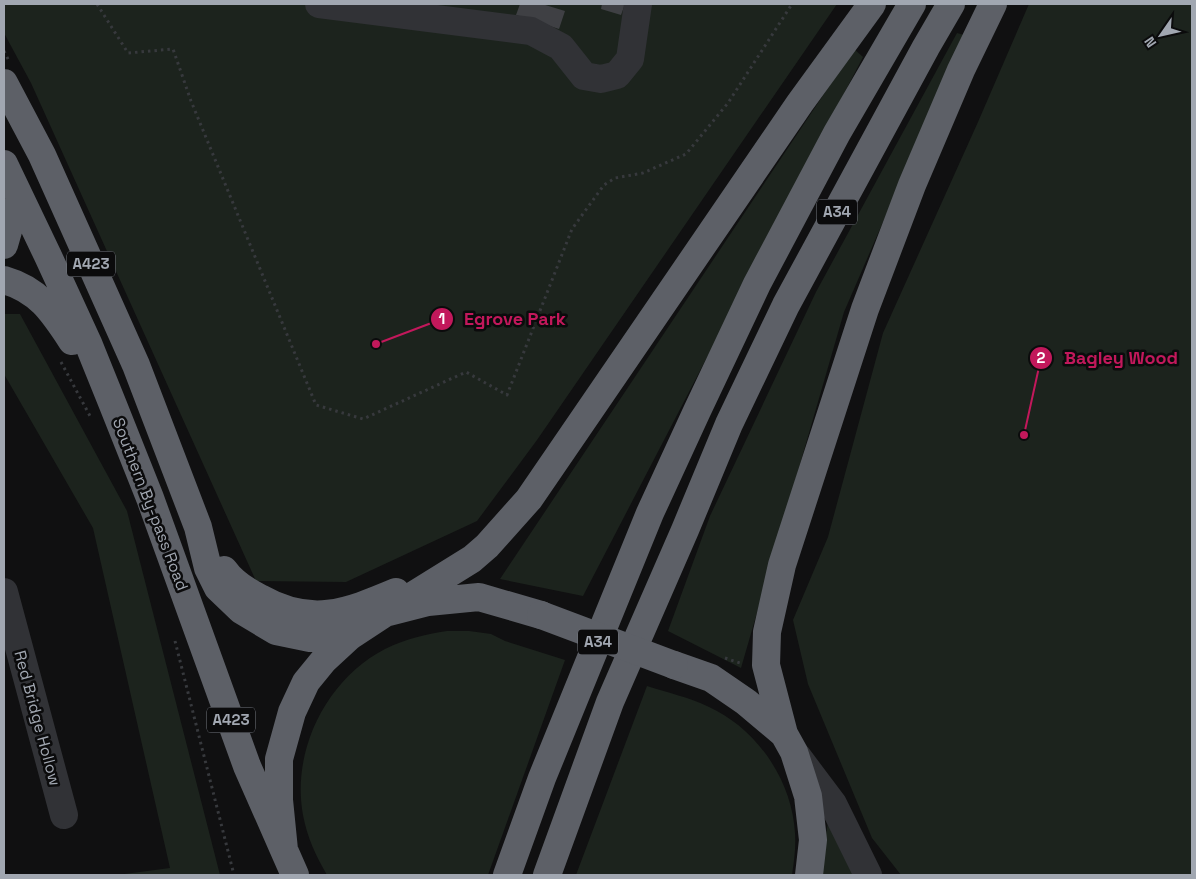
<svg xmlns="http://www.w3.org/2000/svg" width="1196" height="879" font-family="'Space Grotesk',sans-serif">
<rect width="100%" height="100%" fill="#101011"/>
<!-- green -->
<path fill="#1c231d" d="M4 4H837L537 440 477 521 346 582 256 581 31 83 4 33Z
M1029 4H1192V875H901L872 838 808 684 793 620 828 537 883 333 978 122Z
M957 33 964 35 844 312 741 668 668 631 710 516 816 292Z
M854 49 863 57 583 596 500 579Z
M4 314H20L127 511 220 875H117L170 868 93 528 4 374Z
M447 631H469L491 634 505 641 565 660 488 875H327C316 856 307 837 303 815 291 750 327 679 385 649 405 639 426 634 447 631Z
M647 686C668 693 689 697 709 707 757 729 792 780 795 833 796 848 794 861 792 875H576Z
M828 822 855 875H819Z"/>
<!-- building -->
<path fill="#3f4044" d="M520 4H542L565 11 559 29 516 15Z
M602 4H625L621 15 601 9Z"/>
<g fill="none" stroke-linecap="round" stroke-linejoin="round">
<!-- path -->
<path stroke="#37393d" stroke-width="3" stroke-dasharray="2.5 4" stroke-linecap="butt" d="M97 4 128 53 173 49 191 101 316 405 363 419 466 372 507 395 572 229 604 185 615 178 643 173 686 154 728 103 792 4
M4 51 9 61
M61 362 90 416
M175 641 234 875
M725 658 743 664"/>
<!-- minor -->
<path stroke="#313236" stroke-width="28" d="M319 4 531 31 561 47 584 76 601 79 617 75 630 59 638 4
M4 592 64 815
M797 756 833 804 868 875"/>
<!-- highway -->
<path stroke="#5d6067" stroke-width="28" d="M4 83 42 155 136 365 198 527 208 568 218 588 241 610 276 631 310 638 350 636
M4 164 48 256 88 343 113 405 150 498 247 766 284 850
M4 213 8 231 4 245
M4 280C39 290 53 312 72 341
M224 570C233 583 246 591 260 598 311 627 346 613 396 592
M385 613 472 559 487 546 529 499 800 103 872 4
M674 665 711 678 746 702 784 734 794 752 808 796 813 840 809 875
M784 734 766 665 767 632 782 565 865 309 912 185 961 70 993 4
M295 875 284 850 279 800V759L292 712 306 682 324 660 350 636 385 613 428 602 479 597 541 615
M507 875 542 778 650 513 697 411 757 284 837 133 912 4
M547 875 610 702 685 530 729 424 786 305 926 47 951 4"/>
<!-- highway-bridge -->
<path stroke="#5d6067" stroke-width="28" d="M541 615 674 665"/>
</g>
<g text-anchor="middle" stroke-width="5" stroke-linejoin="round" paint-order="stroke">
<!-- shield labels -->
<g fill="#0b0b0c" stroke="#747880" stroke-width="1">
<rect x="817" y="199.5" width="40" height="25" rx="4"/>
<rect x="67" y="251.5" width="48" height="25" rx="4"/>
<rect x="578" y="629.5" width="40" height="25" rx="4"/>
<rect x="207" y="707.5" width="48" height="25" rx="4"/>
</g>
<g font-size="15" font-weight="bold" fill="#a1a7b1">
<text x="837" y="217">A34</text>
<text x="91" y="269">A423</text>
<text x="598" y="647">A34</text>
<text x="231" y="725">A423</text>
</g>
<!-- street labels -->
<g font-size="16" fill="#a1a7b1" stroke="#0b0b0c">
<text transform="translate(151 504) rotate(69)" y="6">Southern By-pass Road</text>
<text transform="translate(38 718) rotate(75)" y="6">Red Bridge Hollow</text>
</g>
</g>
<!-- callouts -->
<path fill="none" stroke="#c2185b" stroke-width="2" d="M376 344L442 319M1024 435L1041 358"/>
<g fill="#c2185b" stroke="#0b0b0c" stroke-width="2">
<circle cx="376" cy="344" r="5"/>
<circle cx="1024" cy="435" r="5"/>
<circle cx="442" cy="319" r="12"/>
<circle cx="1041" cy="358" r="12"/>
</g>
<g font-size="15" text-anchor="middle" font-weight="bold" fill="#fff">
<text x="442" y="324">1</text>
<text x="1041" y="363">2</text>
</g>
<g font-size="18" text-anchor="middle" font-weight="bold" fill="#c2185b" stroke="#0b0b0c" stroke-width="5" stroke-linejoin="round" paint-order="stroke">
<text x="515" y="325">Egrove Park</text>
<text x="1121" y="364">Bagley Wood</text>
</g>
<!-- border -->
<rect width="1196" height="879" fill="none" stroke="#a1a7b1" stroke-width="10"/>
<!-- north arrow -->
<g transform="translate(1161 35) rotate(236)" stroke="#0b0b0c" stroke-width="4" paint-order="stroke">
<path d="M0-4L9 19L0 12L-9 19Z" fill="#a1a7b1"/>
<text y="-8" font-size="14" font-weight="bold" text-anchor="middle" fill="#a1a7b1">N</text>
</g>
</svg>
